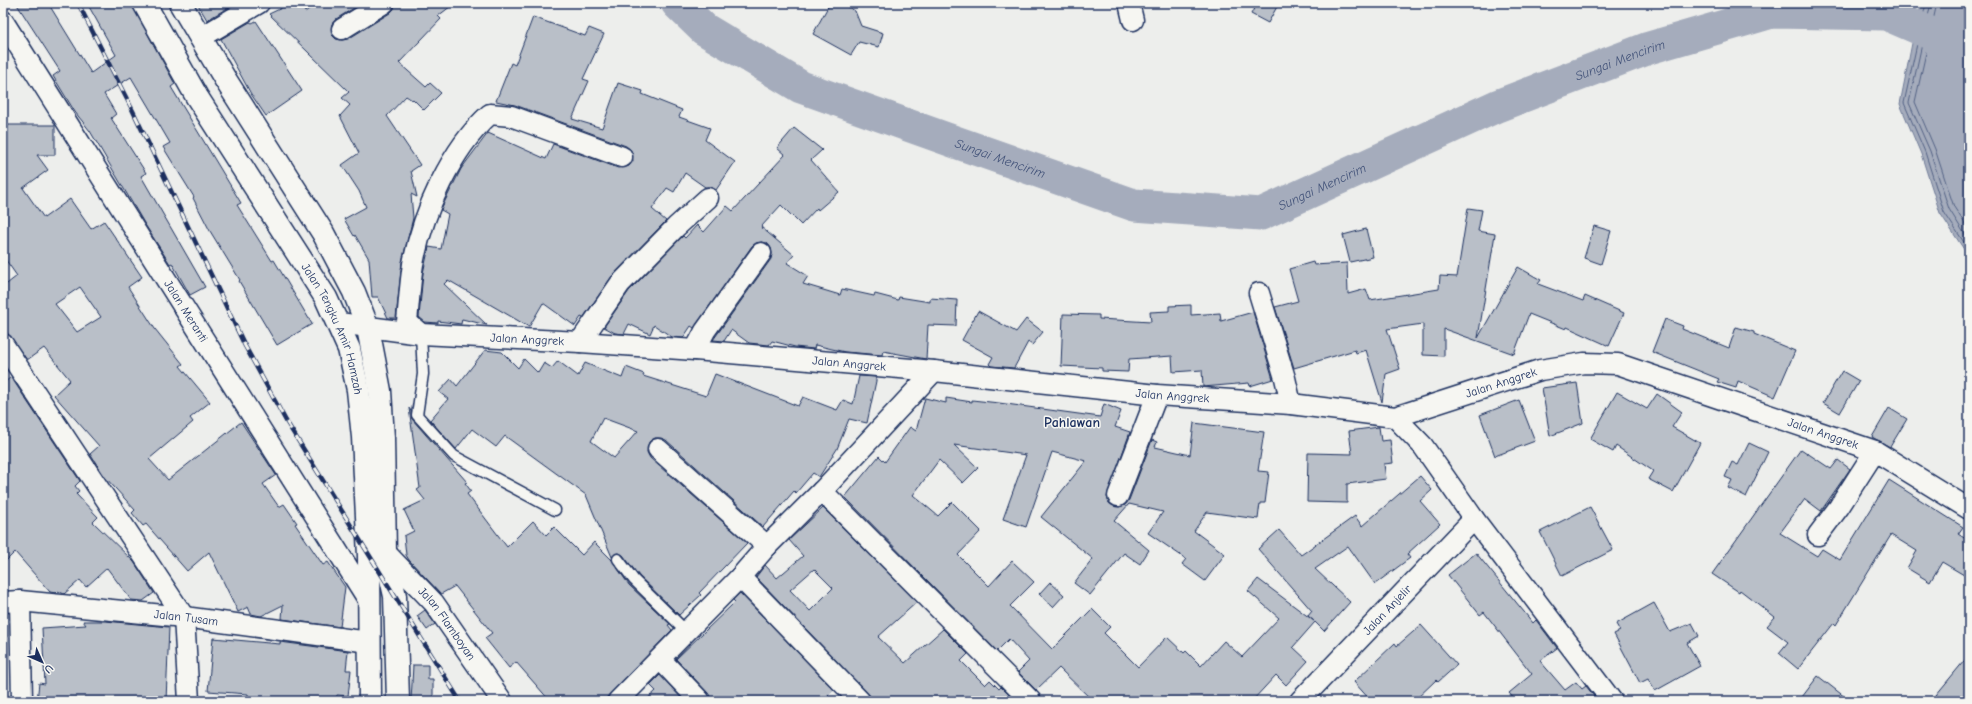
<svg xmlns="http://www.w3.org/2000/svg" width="1972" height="704" font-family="'Comic Neue',sans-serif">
<rect width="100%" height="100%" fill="#edeeec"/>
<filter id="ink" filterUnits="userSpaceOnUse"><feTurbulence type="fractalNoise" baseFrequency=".025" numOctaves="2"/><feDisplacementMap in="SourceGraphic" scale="8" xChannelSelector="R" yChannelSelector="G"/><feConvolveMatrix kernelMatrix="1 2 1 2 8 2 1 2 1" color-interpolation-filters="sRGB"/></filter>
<g filter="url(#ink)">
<!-- water -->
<path fill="#a5acbc" stroke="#6e7a96" d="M1922 3H1969V257L1940 213 1921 154 1900 104 1916 23Z"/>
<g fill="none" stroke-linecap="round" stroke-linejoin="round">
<!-- shore -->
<path stroke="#526184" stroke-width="1" d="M1926 3 1904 103 1925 152 1944 212 1969 250
M1931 3 1909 103 1930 151 1949 209 1969 241
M1937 3 1915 102 1935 149 1954 207 1969 230"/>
<!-- river -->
<path stroke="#a5acbc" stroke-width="33" id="s1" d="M677 3 704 29 801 87 944 138 1134 205 1261 214 1497 106 1649 48 1772 12 1886 14 1930 33 1969 68"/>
</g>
<!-- building -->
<path fill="#b9bfc8" stroke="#1b2f5e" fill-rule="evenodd" d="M16 3H48L91 73 116 55 87 3H131L175 84 171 87 241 203 237 205 272 261 274 260 312 324 277 345 239 281 240 280 210 231 193 198 194 197 163 147 170 143 131 77 104 94 116 114 111 118 146 173 141 176 205 287 190 295 172 263 170 264 144 223 90 131 75 112 53 76 60 71Z
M197 3H236L207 20Z
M292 3H300L305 12 317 3H362L336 19 332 24V35L336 39 342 40 348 39 390 13 394 9 395 3H455L438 16 441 19 399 63 426 87 430 83 441 93 424 110 413 99 412 100 406 96 387 116 420 165 411 171 417 197 411 194 413 218 402 262 396 318H388L378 297H372L369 259 355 235 354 236 344 219 366 207 359 191 342 165 359 153 340 116 350 105 342 98 349 92 269 14Z
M830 3H842L855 11 861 26 883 33 879 47 859 42 851 55 813 34Z
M1257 3H1279L1268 23 1251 14Z
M533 17 585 36 589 28 604 34 583 79 589 81 572 119 602 128 618 83 643 91 642 94 682 110 679 117 710 128 705 140 735 162 716 190 711 187H705L685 173 674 192 667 188 652 209 666 221 612 276 583 318 581 317 575 326 543 303 529 327 448 280 444 284 487 325 462 319 461 324 438 321V323L425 322 419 317 423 273 429 247 441 249 448 214 441 210 442 207 461 169 488 133 546 159 553 144 618 168 629 166 633 161 631 150 626 146 515 105 496 101 511 63 515 65Z
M256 21 302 91 266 116 251 94 221 39 250 22 252 23Z
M3 125H55V155H37L48 170 23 188 44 218 70 199 91 229 104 221 142 277 128 287 155 329 183 364 180 366 210 402 190 418 193 422 149 459 168 480 241 422 276 475 263 484 279 507 284 504 297 523 295 524 323 565 328 562 345 587 340 627 282 619 283 605 261 616 251 614 248 607 238 612 209 552 187 571 146 524 143 526 132 513 135 510 105 477 90 454 99 446 54 395 70 380 44 348 27 360 3 327V287L17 276 3 256ZM80 287 101 317 77 332 55 304Z
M794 128 822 150 811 160 839 192 818 210 817 208 801 225 781 205 761 227 794 255 787 263 808 276 803 284 840 295 842 289 874 296 875 294 898 300 899 297 930 302V298L957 300 956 326 928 325 926 359 883 351 882 355 845 352 815 345 814 349 795 347 772 341 769 345 749 343 731 330 724 341 713 340 771 259 772 254 771 248 767 243 762 242 756 243 752 246 694 328 691 326 683 338 672 337 654 325 650 334 629 324 624 334 615 333 604 327 629 291 683 236 685 238 697 225 704 232 727 206 733 211 785 155 777 148Z
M1468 208 1482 210 1478 231 1495 234 1478 338 1518 267 1541 280 1538 284 1583 301 1585 296 1624 313 1609 346 1567 327 1566 329 1529 314 1514 354 1444 329V356L1423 355V324L1387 329 1400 369 1386 374 1382 402 1366 350 1356 353 1355 350 1294 368 1275 307 1298 301 1289 269 1313 262 1314 265 1347 263 1348 294 1366 289 1370 300 1439 289 1440 276 1457 277Z
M1594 226 1611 231 1601 264 1584 258Z
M1366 229 1373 257 1350 262 1343 235Z
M1191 305V315L1220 313 1221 321 1253 312 1273 379 1250 386 1249 383 1203 387 1202 370 1173 372 1172 356 1129 359 1128 372 1102 371V368L1061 366 1063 314 1099 315V319L1151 322 1150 312 1169 311V306Z
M978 311 1016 332 1026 319 1043 332 1032 345 1028 342 1014 368 991 366 989 364 993 357 962 340Z
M1665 319 1683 326 1682 329 1729 348 1736 327 1754 332V334L1795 351 1775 397 1738 381 1736 388 1717 382 1719 379 1652 352Z
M485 350 502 352 518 368 524 359 538 373 544 363 552 368 558 361 578 376 585 363 622 378 626 367 644 374 643 376 706 396 715 374 798 406 803 397 837 410 843 400 853 404 859 376 876 377V381L867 423 849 419 837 449 819 477 813 473 796 493 794 491 763 527 666 440 661 438H655L649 442 647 452 650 458 747 543 699 593 701 595 679 615 639 576 623 555 617 553 612 557 586 495 505 436 496 447 472 429 456 449 430 420 448 399 439 392 451 379 457 386ZM603 418 638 431 614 458 591 441Z
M1842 371 1859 381 1840 413 1823 403Z
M11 377 80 481 75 486 79 491 76 494 98 517 93 522 134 562 154 593 143 601 131 600 107 568 86 587 80 580 64 594 58 591 56 593 50 592 15 552 3 564V384Z
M1577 383 1583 423 1550 436 1542 388Z
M1617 392 1647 409 1657 394 1682 412 1672 427 1700 443 1673 492 1648 479 1653 471 1616 446 1613 452 1590 439Z
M925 398 946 403V398L972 402V400L999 403 1100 417 1104 404 1121 411 1115 427 1130 432 1107 497 1109 503 1119 507 1125 505 1129 500 1152 440 1157 442 1155 447 1190 455 1194 423 1264 432 1258 471 1269 472 1265 503H1260L1258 519 1207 512 1194 531 1225 554 1205 581 1182 564 1186 559 1148 533 1163 512 1129 504 1114 521 1149 550 1140 564 1124 553 1090 595 1074 583 1093 559 1041 517 1086 461 1052 452 1026 527 1003 519 1026 455 954 445 978 468 963 483 939 460 913 495 938 516 952 502 981 531 958 555 989 586 1012 561 1034 582 1010 606 1052 649 1092 609 1110 627 1104 633 1138 667 1167 637 1184 653 1186 651 1201 666 1224 641 1242 657 1279 618 1248 591 1258 579 1314 621 1308 616 1312 611 1258 549 1279 530 1301 555 1355 516 1362 526 1420 476 1432 490 1420 501 1440 524 1407 554 1410 558 1375 584 1348 546 1315 569 1350 602 1324 631 1315 622 1293 647 1308 661 1286 685 1276 675 1252 701H1093L1059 668 1036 690 1018 672 1029 661 1009 639 997 651 845 497 879 456 885 462 910 427 916 431Z
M1519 400 1535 441 1495 456 1480 415Z
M409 408 411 411 412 419 467 482 465 483 471 491 467 494 507 547 533 521 546 535 554 527 582 555 594 542 612 560 629 585 670 624 668 625 672 630 603 701H550L516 662 509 668 485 638 492 633 455 586 441 594 409 560 406 555 404 536 414 531 404 510 425 500 417 490 420 488Z
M1889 408 1907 419 1890 447 1872 437Z
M1379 427 1381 441 1390 440 1393 463 1384 464 1386 479 1347 484V503L1307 502 1308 453 1352 454 1349 431Z
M1749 443 1768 452 1746 497 1728 488 1732 480 1725 477 1732 462 1738 465Z
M1801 449 1831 469 1838 460 1850 469 1821 511 1805 499 1780 533 1817 556 1822 549 1840 560 1889 480 1963 527 1958 534 1969 541V578L1942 562 1930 582 1907 568 1917 551 1891 535 1836 625 1834 623 1798 669 1779 653 1788 642 1767 626 1775 617 1740 590 1739 592 1712 574Z
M1590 507 1613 550 1562 576 1540 532Z
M823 508 917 602 878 637 905 663 943 629 968 654 961 661 985 685 990 680 999 689 1001 687 1015 701H875L756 577 765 565 777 578 803 556 789 540ZM814 569 833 588 810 611 790 590Z
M1476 553 1533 623 1536 620 1557 648 1540 661 1565 690 1576 682 1582 689 1586 686 1598 701H1516L1509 693 1532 674 1484 612 1480 615 1448 575Z
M1050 582 1064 595 1053 607 1039 594Z
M740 593 834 690 823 701H711L708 693 676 659 735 602 733 600Z
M1654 603 1670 632 1692 623 1699 636 1687 643 1700 666 1655 691 1648 679 1640 683 1614 634 1620 631 1616 624Z
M425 610 435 624 427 630 417 616Z
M83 621H105L169 627 166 701H37L39 683 45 684 42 628 86 625Z
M1421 625 1457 665 1438 682 1436 680 1414 701H1371L1354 682 1395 643 1397 646Z
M213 638 280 644V642L348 651 346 670H351L348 696 337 695 336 701H248V694L208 691Z
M1969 655V691L1961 701H1943L1936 695Z
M413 665H428V679H433V701H411Z
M660 675 684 701H645L656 691 650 685Z
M1818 676 1850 701H1799Z"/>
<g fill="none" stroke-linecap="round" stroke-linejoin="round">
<defs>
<path id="service" d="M421 334 423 374 417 415 454 456 555 510
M618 559 634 580 686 631"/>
<g id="minor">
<path d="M1129 3 1133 20"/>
<path id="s2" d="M3 21 369 601"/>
<path d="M342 29 384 3"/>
<path d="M200 38 259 3"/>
<path d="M1259 293 1285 378 1291 404"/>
<path id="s3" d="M339 323 421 334 580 342 695 350 934 371 1157 395 1291 404 1395 417 1540 370 1584 363 1618 364 1875 451 1969 509"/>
<path d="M421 334 407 322C409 302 410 283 413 264 423 212 451 149 490 114L511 116 622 157"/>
<path d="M580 342 620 284 676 227 708 198"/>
<path d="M3 344 184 617 189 701"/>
<path d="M695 350 705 331 761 253"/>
<path d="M1395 417 1423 446 1474 519 1612 701"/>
<path d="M658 449 767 546"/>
<path d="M822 491 1031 701"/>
<path d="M1118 496 1157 395"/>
<path d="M1818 535 1839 507 1875 451"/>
<path id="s4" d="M385 552 434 603 502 701"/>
<path d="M740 577 860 701"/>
<path d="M20 601 22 701"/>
<path id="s5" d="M3 602 20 601 184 617 369 642"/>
<path d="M660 659 700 701"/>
<path d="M618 701 740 577 767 546 822 491 934 371"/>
<path id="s6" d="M1300 701 1474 519"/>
</g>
<g id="primary">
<path id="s7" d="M144 3 197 97 326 298 349 349 358 390 363 437 369 556 370 701"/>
<path d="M180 3 225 79 323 233 354 292 368 328 380 391 383 438 385 552 395 596 398 701"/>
</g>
</defs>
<!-- service casing -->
<use href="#service" stroke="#1b2f5e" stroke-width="13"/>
<!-- minor casing -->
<use href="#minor" stroke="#1b2f5e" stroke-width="23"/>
<!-- primary casing -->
<use href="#primary" stroke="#1b2f5e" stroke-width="25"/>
<!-- service -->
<use href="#service" stroke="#f6f6f2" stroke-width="10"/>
<!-- minor -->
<use href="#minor" stroke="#f6f6f2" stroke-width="20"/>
<!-- primary -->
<use href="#primary" stroke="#f6f6f2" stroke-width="22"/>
<defs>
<path id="rail" d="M78 3 133 111 245 346 286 421 460 701"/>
</defs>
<!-- rail casing -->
<use href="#rail" stroke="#1b2f5e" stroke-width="4.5"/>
<!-- rail -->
<use href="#rail" stroke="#f6f6f2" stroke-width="3" stroke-dasharray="9" stroke-linecap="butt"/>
</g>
</g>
<g text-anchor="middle" stroke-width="3" stroke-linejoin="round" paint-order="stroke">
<!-- street labels -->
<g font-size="12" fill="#1b2f5e" stroke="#f6f6f2">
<text dy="4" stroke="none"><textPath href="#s2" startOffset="343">Jalan Meranti</textPath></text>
<text dy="4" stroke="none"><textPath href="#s7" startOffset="378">Jalan Tengku Amir Hamzah</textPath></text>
<text dy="4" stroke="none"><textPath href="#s3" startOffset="189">Jalan Anggrek</textPath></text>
<text dy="4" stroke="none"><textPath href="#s3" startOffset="512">Jalan Anggrek</textPath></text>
<text dy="4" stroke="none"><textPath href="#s3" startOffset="1172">Jalan Anggrek</textPath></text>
<text dy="4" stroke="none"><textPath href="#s3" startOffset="837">Jalan Anggrek</textPath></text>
<text dy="4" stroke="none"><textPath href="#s3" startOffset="1508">Jalan Anggrek</textPath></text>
<text dy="4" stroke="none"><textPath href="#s6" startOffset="126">Jalan Anjelir</textPath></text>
<text dy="4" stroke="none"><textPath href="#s5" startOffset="184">Jalan Tusam</textPath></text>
<text dy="4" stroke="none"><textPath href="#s4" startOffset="95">Jalan Flamboyan</textPath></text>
</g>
<!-- water labels -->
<g font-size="13" font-style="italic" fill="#44547a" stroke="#f6f6f2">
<text dy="5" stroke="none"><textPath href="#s1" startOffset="1022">Sungai Mencirim</textPath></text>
<text dy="5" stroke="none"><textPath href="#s1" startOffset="362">Sungai Mencirim</textPath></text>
<text dy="5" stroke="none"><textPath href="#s1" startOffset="698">Sungai Mencirim</textPath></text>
</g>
<!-- quarter labels -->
<g font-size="14" font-weight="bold" fill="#1b2f5e" stroke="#f6f6f2">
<text x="1072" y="427">Pahlawan</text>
</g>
</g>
<!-- margin -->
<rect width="1972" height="704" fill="none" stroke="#f6f6f2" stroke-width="16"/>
<rect x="8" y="8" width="1956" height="688" fill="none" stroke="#1b2f5e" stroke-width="1.5" filter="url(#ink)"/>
<!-- north arrow -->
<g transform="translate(42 662) rotate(135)" stroke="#f6f6f2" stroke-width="3" paint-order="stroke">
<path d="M0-3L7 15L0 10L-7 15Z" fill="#1b2f5e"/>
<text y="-6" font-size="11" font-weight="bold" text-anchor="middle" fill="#1b2f5e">U</text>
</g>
</svg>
